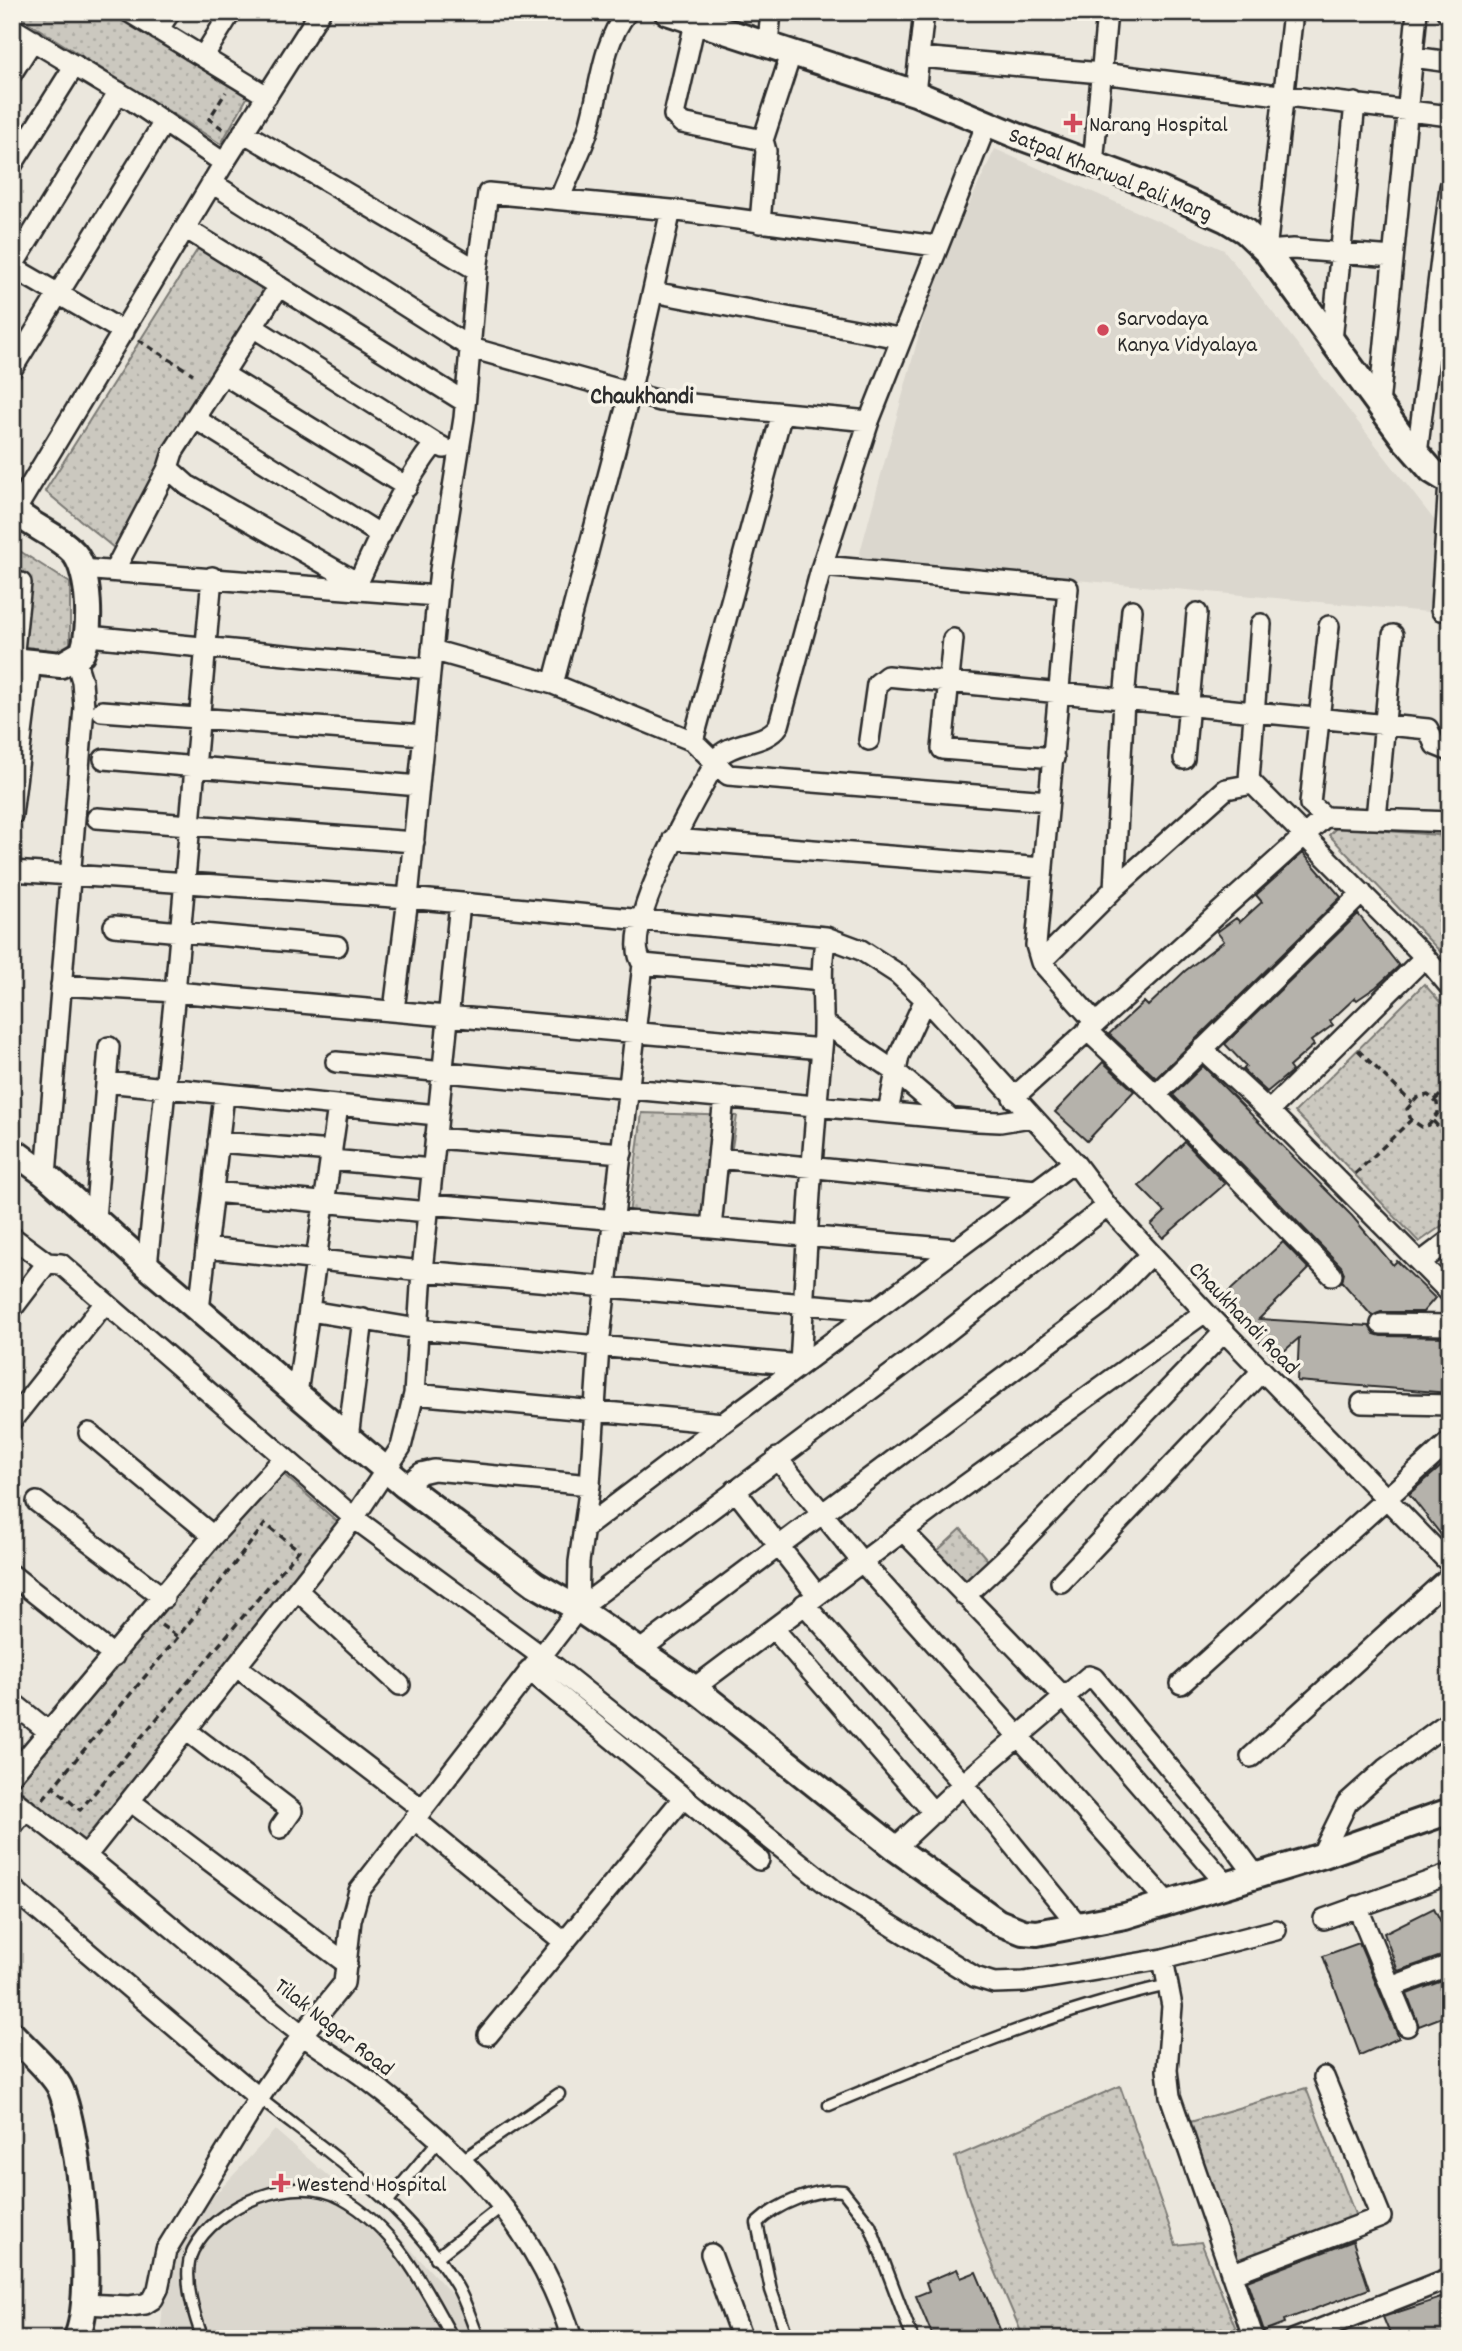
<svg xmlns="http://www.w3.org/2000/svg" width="1462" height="2351" font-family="Dekko,sans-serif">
<defs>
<pattern id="park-dots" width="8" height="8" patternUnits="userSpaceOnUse" patternTransform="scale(1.75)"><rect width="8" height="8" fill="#cbc8bf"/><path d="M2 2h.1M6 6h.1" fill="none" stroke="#aeaca4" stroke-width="1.8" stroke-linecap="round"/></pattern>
</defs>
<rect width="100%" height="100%" fill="#ebe7dd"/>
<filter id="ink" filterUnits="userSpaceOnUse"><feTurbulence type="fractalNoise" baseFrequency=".0143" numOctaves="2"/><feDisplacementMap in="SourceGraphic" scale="14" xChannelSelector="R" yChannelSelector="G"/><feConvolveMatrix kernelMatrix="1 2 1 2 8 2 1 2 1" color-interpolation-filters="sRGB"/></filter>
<g filter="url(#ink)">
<!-- built -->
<path fill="#dbd7ce" d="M995 149 1224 250 1445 534 1439 613 858 560 934 279Z
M275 2130 403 2241 469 2313 478 2339H160L164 2289 176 2237Z"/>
<!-- park -->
<path fill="url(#park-dots)" stroke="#7b7a75" stroke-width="2" d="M12 12H129L253 87 221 144Z
M199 247 282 295 190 446 120 553 45 491Z
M12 546 70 583V652L12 646Z
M1337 827 1450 836V962L1329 835Z
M1424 984 1450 1013V1220L1419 1242 1295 1112Z
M642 1113 737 1116 719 1229 628 1222Z
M281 1472 340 1524 209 1690 82 1842 14 1785Z
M961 1529 998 1572 973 1593 936 1552Z
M1120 2086 1176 2245 1201 2242 1240 2339H1024L985 2247 955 2157Z
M1306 2088 1356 2217 1229 2265 1187 2123Z"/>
<!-- building -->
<path fill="#b5b2ab" stroke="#2b2b2b" stroke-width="2" d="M1303 853 1341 897 1156 1078 1109 1034 1144 1002 1148 1006 1185 971 1224 941 1217 932 1236 918 1240 922 1262 902 1256 895Z
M1358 914 1399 966 1376 987 1357 1000 1355 998 1330 1021 1333 1025 1311 1041 1314 1045 1289 1067 1292 1071 1267 1092 1243 1070 1246 1066 1225 1044Z
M1103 1062 1134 1091 1087 1141 1055 1112Z
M1203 1066 1352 1216 1393 1265 1397 1261 1435 1298 1423 1312H1381L1372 1316 1342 1282 1344 1273 1341 1266 1173 1095Z
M1185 1142 1225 1184 1163 1238 1151 1225 1165 1212 1139 1186Z
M1283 1242 1309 1269 1259 1319 1369 1326 1374 1334 1381 1336 1450 1337V1393L1297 1381 1299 1338 1275 1359 1221 1299Z
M1443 1465 1450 1474V1546L1409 1494Z
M1434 1908 1450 1940V1953L1398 1971 1384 1933Z
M1359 1943 1399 2038 1360 2055 1323 1956Z
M1450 1978V2014L1419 2026 1407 1994Z
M1353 2241 1369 2289 1284 2320 1285 2323 1264 2331 1247 2281Z
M957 2269 961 2278 976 2272 1004 2339H934L916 2296 929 2291 926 2282Z
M1450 2295V2339H1392L1383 2317Z"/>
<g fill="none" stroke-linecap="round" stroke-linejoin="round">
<defs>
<path id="service" d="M259 2098C330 2154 408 2205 456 2285 466 2301 471 2321 479 2339
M829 2105C941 2059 1050 2012 1168 1985
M461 2161 559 2094
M388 2201 439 2140
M436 2258 502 2206
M203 2339C194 2315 181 2274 193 2250 216 2204 296 2172 341 2198 395 2227 425 2287 453 2339
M788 2339 771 2290 757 2223C777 2204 815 2188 843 2191L870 2225 913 2339"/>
<path id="minor" d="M129 12 267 96
M1293 12 1266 251 1293 249 1393 257
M1447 12H1450
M695 23 674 115 682 123 763 140 766 151 760 223
M12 28 133 101 224 163
M158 30 170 12
M768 43 771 12
M203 57 231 12
M920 57 1101 73 1450 116
M1413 57 1450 62
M12 73 33 40
M915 93 924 12
M243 132 477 270
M763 140 792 51
M12 165 75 65
M1093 165 1107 12
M212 183 471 348 660 401 869 421
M560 198C569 174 582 151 589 127 601 87 601 46 627 12
M185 228 465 402
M12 267 119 92
M12 267 124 332
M279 286 173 452 168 468 187 485 358 583
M653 292 899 338
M253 327 435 443
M1332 341 1355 103
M12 369 164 122
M223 374 407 487
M1379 405 1417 12
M194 418 381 535
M1417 454 1450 187
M15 511 224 163 320 12
M822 566 1068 588 1036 945 1041 962 1095 1022
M81 569 437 596
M114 571 168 468
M212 577 175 992 822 1049
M355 589C378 540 401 486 435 443L444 448
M1441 610 1449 481
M1261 624 1249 780 1425 957 1450 987
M88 636 430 669
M953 639 942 749 1054 758
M432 650 553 684 693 741 728 775 1049 801
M13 660 21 583
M553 684 630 393 671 210
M102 711 424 735
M869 740 877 684 887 676 1428 729 1435 745 1450 751
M693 741 782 413
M104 759 419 786
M1184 759 1197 613
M12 815 31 661
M1325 817 1310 804 1329 626
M97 818 414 842
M1376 819 1393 635
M673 839 1043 868
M12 871 408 898 826 937 861 950 898 974 925 999 1074 1162 1107 1206 1205 1312 1450 1564
M1114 889 1124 700 1132 610
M114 926 337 946
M1041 962 1114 889 1226 789 1253 784
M821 981 643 964C616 931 700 791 719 756 736 740 766 745 779 725L822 566 869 421 987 123
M61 985 175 992 147 1266
M394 1010 408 898 440 570 464 418 477 270 488 193 671 210 936 246
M824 1023 896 1072 950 1118
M1087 1030 1156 1095 1332 1275
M1202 1049 1269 1111 1450 1293
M336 1062 978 1121 1000 1122 1031 1117
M106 1082 437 1115
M1156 1095 1362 893
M1013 1098 1325 817 1450 822
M1269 1111 1425 957
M888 1112 899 1056 925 999
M435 1138 622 1153
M218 1142 332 1151
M718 1158 1036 1190
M331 1160 432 1169
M46 1175 84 707 82 681 75 658
M213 1192 428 1212
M429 1204 956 1249
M95 1219 109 1047
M711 1228 724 1097
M12 1237 47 1263
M206 1248 422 1271 874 1310
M1421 1262 1450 1240
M12 1309 47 1263 61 1264 354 1518 540 1655 834 1890 975 1977 994 1983 1024 1982 1163 1959 1276 1930
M199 1310 224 1095
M310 1311 418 1329 800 1365C806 1260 811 1155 822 1049 826 1012 818 975 826 937
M1381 1324 1450 1325
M297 1394 338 1106
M414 1394 723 1423 1074 1162
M1362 1403 1450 1405
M12 1420 104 1304
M89 1433 213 1536
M348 1438 363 1319
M777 1458 862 1562 1168 1903
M405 1486 421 1473 434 1470 590 1485
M735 1490 817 1595
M37 1502 164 1598
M585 1528 723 1423
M903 1531 1063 1696 1227 1885
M12 1575 114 1656
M1061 1582 1262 1371
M297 1590 400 1685
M965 1596 1009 1555 1224 1332
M804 1604 963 1784 1079 1926
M578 1609 579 1562 590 1485 599 1346 643 964
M774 1629 934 1813
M639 1651 1103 1303 1151 1254
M237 1667 422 1809
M529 1670 759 1860
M1181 1684 1450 1441
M694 1688 946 1499 1205 1312
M12 1702 49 1732
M186 1730 292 1811 280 1828
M1251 1757 1450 1576
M12 1775 213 1536 284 1458
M12 1799C112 1873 203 1956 300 2033 319 2048 341 2060 361 2075 456 2147 537 2222 572 2339
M130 1801 347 1964
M414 1819 564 1942
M12 1826 26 1809
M895 1848 963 1784 1089 1676 1094 1678 1225 1834 1256 1876
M86 1856 354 1518 401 1447 414 1394 422 1271 460 903
M1321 1856 1347 1803 1385 1769 1450 1721
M12 1888 259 2098
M1357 1906 1407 2026
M1324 1919 1450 1874
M1163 1959 1172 2006 1167 2070 1170 2096 1254 2339
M1391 1987 1450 1965
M488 2035 684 1797
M711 2254 742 2339
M1231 2274 1381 2217 1324 2077
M83 2304 129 2306 145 2304 153 2299 158 2289 166 2250 259 2098 302 2035 344 1983 351 1920 359 1891 578 1609 933 1343 1107 1206
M1295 2339 1450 2278"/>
<path id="tertiary" d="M667 12 915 93 1020 137 1145 183 1225 219 1245 231 1266 251 1404 439 1432 471 1450 482
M12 508C29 526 57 534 74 553 90 572 92 631 82 653L61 665 12 660
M12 1150 46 1175 147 1266 405 1486 535 1584 578 1609 694 1688 895 1848 998 1922 1023 1932 1037 1933 1125 1916 1321 1856 1450 1811
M12 2034C25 2048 55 2074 61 2090 79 2136 97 2295 76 2339"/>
</defs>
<!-- service casing -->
<use href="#service" stroke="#2b2b2b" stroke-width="15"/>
<!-- minor casing -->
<use href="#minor" stroke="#2b2b2b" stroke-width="24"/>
<!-- tertiary casing -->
<use href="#tertiary" stroke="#2b2b2b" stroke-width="30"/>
<!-- path -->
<path stroke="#2b2b2b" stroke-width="3.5" stroke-dasharray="7 5" stroke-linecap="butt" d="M99 12 112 20
M223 129 209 119 226 92
M138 340 193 374
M1358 1050 1412 1103
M1435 1100 1450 1086
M1433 1121 1450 1139
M1355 1174 1411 1120 1422 1127 1429 1125 1438 1113 1437 1103 1428 1095 1417 1098 1407 1109 1411 1120
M161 1625 178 1637
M43 1799 178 1637 265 1524 299 1550 80 1810 53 1787"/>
<!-- service -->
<use href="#service" stroke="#f7f3e8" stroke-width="10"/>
<!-- minor -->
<use href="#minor" stroke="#f7f3e8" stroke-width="19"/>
<!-- tertiary -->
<use href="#tertiary" stroke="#f7f3e8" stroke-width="24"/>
</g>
</g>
<!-- markers -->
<g fill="#d1495b" stroke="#f7f3e8" stroke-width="2.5">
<path d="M1069.5 112.5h7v7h7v7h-7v7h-7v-7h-7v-7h7z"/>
<circle cx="1103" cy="330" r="7"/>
<path d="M277.5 2172.5h7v7h7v7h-7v7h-7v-7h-7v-7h7z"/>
</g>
<g text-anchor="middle" stroke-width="7" stroke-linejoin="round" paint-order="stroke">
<!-- poi labels -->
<g font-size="23" fill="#2b2b2b" stroke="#f7f3e8" text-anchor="start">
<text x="1089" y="131">Narang Hospital</text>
<text x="1117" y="325">Sarvodaya<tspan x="1117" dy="26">Kanya Vidyalaya</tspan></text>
<text x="297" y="2191">Westend Hospital</text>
</g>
<!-- street labels -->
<g font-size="23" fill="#2b2b2b" stroke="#f7f3e8">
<text transform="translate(1111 173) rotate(22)" y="8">Satpal Kharwal Pali Marg</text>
<text transform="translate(1245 1317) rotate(46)" y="8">Chaukhandi Road</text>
<text transform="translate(335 2026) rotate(38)" y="8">Tilak Nagar Road</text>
</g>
<!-- neighbourhood labels -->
<g font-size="24" font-weight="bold" fill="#2b2b2b" stroke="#f7f3e8">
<text x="642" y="403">Chaukhandi</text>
</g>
</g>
<!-- margin -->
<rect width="1462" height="2351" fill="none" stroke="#f7f3e8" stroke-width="42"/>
<rect x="21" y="21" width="1420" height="2309" fill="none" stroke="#2b2b2b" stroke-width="2.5" filter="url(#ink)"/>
</svg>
